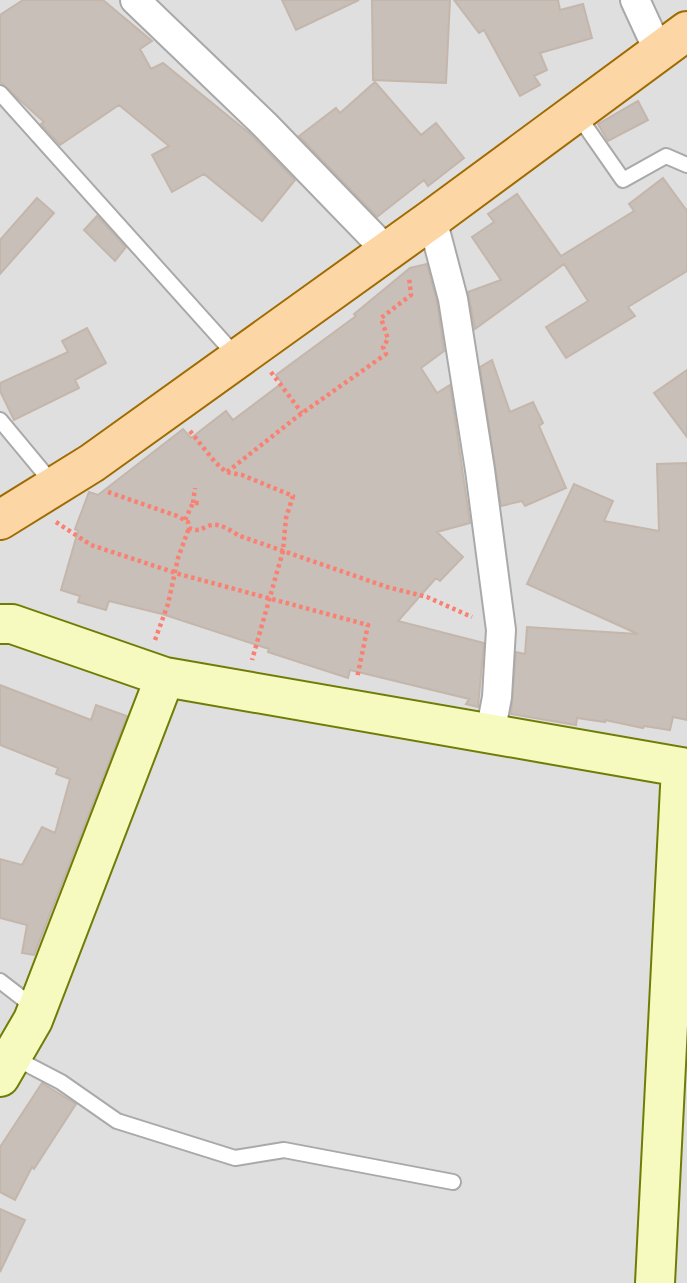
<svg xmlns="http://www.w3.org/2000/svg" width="687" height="1283" font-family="'Work Sans',sans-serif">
<rect width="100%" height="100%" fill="#f2efe9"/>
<!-- residential -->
<path fill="#e0dfdf" d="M0 0H687V1283H0Z"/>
<!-- building -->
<path fill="#c7bfb8" stroke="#c4b6ab" stroke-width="2" d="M23 0H103L152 41 140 49 151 69 163 63 249 133 295 180 262 221 204 174 172 192 152 155 169 146 119 105 60 145 41 124 44 122 0 82V15Z
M282 0H359L296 30Z
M372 0H450L446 83 373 80Z
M454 0H558L560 10 583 4 592 38 540 53 547 70 534 76 540 85 520 96 484 30 479 33Z
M375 82 421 135 436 123 464 158 428 186 424 180 377 217 299 136 336 108 340 113Z
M638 101 648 120 608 141 598 124Z
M663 178 687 211V271L628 307 635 316 566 358 546 327 588 301 564 264 475 329 468 292 501 280 472 237 494 222 488 214 517 194 561 256 634 211 629 204Z
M37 198 54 213 0 274V240Z
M97 216 126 247 115 261 84 230Z
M427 264 437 302 444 351 421 368 437 393 450 385 470 523 437 532 463 557 440 581 436 578 398 621 484 643 478 707 466 704 469 699 350 670 348 678 268 652 269 649 162 614 109 601 106 610 78 602 80 596 61 590 78 531 75 529 89 492 98 495 183 429 191 438 226 411 233 420 282 383 276 375 356 316 354 314 410 268Z
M87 328 106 363 75 380 79 388 14 420 0 391V383L68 352 62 341Z
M492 360 510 412 533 402 543 423 539 426 566 488 525 506 522 501 501 506 480 367Z
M687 370V437L654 393Z
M687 463V720L673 717 670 730 644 726 643 728 605 720V722L577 718 576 725 511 714 516 652 525 654 527 627 638 634 527 584 574 484 613 501 604 521 659 531 657 464Z
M0 685 91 720 96 705 127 716 34 955 22 953 27 925 0 918V859L22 865 42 827 55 833 70 779 56 774 58 768 0 745Z
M42 1083 76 1104 34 1169 32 1167 15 1200 0 1192V1147Z
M0 1209 25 1220 0 1272Z"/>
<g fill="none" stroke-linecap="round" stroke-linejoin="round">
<defs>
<path id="lane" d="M0 93 237 357
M577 114 623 180 666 156 687 165
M0 420 54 485
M0 981 35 1008
M13 1057 61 1082 117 1121 235 1158 284 1150 453 1182"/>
<path id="street" d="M135 0 264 124 387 251
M635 0 659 52
M432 219 453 299 480 470 501 630 497 697 490 734"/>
<path id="secondary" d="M0 624H12L165 677 687 768
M0 1077 33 1020 165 677
M655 1283 681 767"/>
<path id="primary" d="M0 520 92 463 432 219 687 31"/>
</defs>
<!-- lane casing -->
<use href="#lane" stroke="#a9a9a9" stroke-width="18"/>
<!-- street casing -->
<use href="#street" stroke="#a9a9a9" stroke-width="32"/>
<!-- secondary casing -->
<use href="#secondary" stroke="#707d05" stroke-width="42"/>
<!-- primary casing -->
<use href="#primary" stroke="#a06b00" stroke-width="42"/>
<!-- path -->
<path stroke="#fa8072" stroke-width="4.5" stroke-dasharray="3.5 3.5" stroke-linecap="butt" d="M271 372 302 413
M190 431 215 462 226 472 242 475 293 496 286 518 283 551 252 660
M227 472 298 416 386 354 383 347 388 339 381 318 411 295 409 277
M108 492 177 516 188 522 189 528C202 533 201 527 212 525 221 523 232 532 240 536L387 587 427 597 472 617
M193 503 195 488
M185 520 193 503H202
M56 522 91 545 179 574 368 625 357 678
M155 640 168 604 178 558 189 528"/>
<!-- lane -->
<use href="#lane" stroke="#fff" stroke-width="14"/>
<!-- street -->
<use href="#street" stroke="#fff" stroke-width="28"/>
<!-- secondary -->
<use href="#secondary" stroke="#f7fabf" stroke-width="38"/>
<!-- primary -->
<use href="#primary" stroke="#fcd6a4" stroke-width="38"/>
</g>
</svg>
